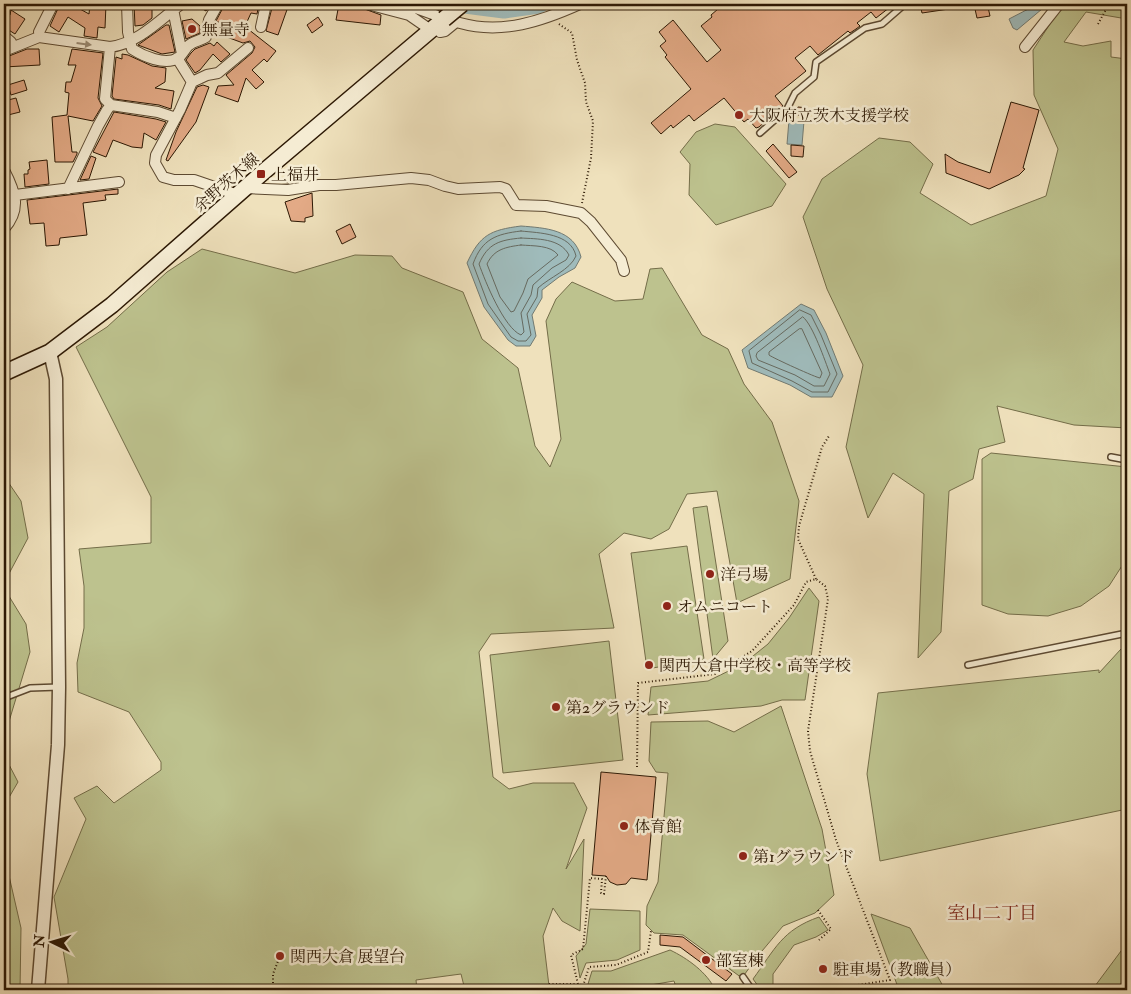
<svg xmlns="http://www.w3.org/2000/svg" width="1131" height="994" font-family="'IM FELL Double Pica','Noto Serif JP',serif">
<rect width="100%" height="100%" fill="#efe1bc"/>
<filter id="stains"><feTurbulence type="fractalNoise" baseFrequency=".004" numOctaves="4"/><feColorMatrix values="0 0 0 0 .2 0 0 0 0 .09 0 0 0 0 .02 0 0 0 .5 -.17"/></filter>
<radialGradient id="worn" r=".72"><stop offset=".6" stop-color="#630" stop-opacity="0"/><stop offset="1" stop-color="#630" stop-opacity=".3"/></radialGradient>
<!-- green -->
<path fill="#bdc28e" stroke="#746d49" d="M1063 4H1127V19L1086 12 1064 42 1083 46 1111 41V57L1127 59V428L1074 425 997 406 1005 442 979 449 973 479 949 491 941 632 918 658 924 494 893 473 868 518 846 447 863 365 827 289 803 217 822 179 879 138 910 142 933 164 920 193 971 225 1046 196 1058 149 1034 95 1033 50Z
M715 124 735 127 786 184 772 206 716 225 689 195 690 164 680 152 696 132Z
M202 249 295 273 355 255 392 256 402 268 463 292 482 339 518 368 535 446 550 467 561 439 546 321 556 299 572 282 615 301 643 299 650 269 662 268 702 335 728 349 744 384 772 422 799 501 790 579 737 603 717 491 687 494 669 529 651 539 624 533 599 554 614 628 491 634 479 652 493 777 509 789 533 783H574L587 808 566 869 584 839 580 931 562 921 553 908 543 936 549 986 561 990H465L461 974 416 980 417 990H68V979L54 897 86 819 74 798 97 786 114 803 161 770V762L129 712 78 692 77 663 84 628V586L79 549 151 543V497L76 347 107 327 167 272Z
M991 453 1127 467V558L1109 586 1081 606 1048 616 1008 614 982 605V459Z
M4 476 21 501 28 538 4 583Z
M707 506 728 641 713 659 693 508Z
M687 546 704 659 647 669 631 553Z
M4 588 26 624 30 652 4 738Z
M809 588 819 601 805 700H782L761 706 648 715 651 687 708 681 743 664 768 644 789 618Z
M609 641 623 760 503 773 490 655Z
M1121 649H1127V809L880 861 867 774 878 693 1099 670V673Z
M781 706 822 829 834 895 815 913 783 926 757 957 742 978 683 935 654 933 646 925 647 906 658 882 668 773 656 772 649 761 651 722 708 721 734 732Z
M4 755 18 782 4 806Z
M4 854 21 928 20 990H4Z
M590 909 640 911V950L617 960 586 963 580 978 576 956 586 944Z
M871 914 910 928 943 986 962 990H899Z
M819 917 828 930 816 937 794 945 773 974V990H761L753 979C775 949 782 930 819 917Z
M1127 943V990H1092Z
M670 950C687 958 708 973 715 990H677L674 981 621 990H608L588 984 592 971H611Z"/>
<!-- water -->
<path fill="#9fbbbb" stroke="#717a72" d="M1038 4H1039L1042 9 1017 30 1013 28 1009 19Z
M789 120 804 121 802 145 787 144Z
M521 226C545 228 574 229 581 257L575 268 559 277 542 290V298L532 315 536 336 530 346H516L508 340 484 307 467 263C480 235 490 230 521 226Z
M801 304 814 310 826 333 843 376 832 397H811L790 385 748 368 742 350Z"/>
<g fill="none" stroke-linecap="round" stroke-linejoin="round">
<!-- shore -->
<path stroke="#666a60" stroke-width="1" d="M521 231C539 233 571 233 576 256 570 270 550 277 538 288L537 297 527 314 531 335 526 341H518L511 337 488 304 473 264C482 239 496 234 521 231Z
M521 238C537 239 560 238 569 255L566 260 552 268 533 285 531 295 521 313 524 332 521 335C504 328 485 281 479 264 488 243 500 240 521 238Z
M521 245C533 246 551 245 558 255L528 279 523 293 514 311 511 312 500 297 487 264C494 249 506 247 521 245Z
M800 310 811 315 821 335 837 374 828 392H812L792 381 752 363 749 351Z
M803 317C813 325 825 361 830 374L824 386H814L795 375 758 360 756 356 757 353Z
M802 329 822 373 820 378C817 378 773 358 769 355V352L799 329Z"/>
<!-- river -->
<path stroke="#9fbbbb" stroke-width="19" d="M465 4 504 9 539 4"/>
</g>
<!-- building -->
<path fill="#e3aa86" stroke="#2c1804" d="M60 4H71L89 14 90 4H106L105 28 98 27 97 38 84 36 85 28 68 17 59 32 50 26Z
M134 4H152V18L143 25 135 26Z
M194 4H210L206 11Z
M225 4H259L257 14 251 13 246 24 239 22 276 51 267 62 264 59 252 70 264 82 256 89 246 78 238 102 215 94 218 86 234 85 226 75 252 53 255 47 250 41 243 43 224 36 227 26 216 21Z
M273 4H289L278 35 266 31Z
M339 4H355L353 7 362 8 381 15 380 25 336 20Z
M714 4H738L742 9 749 4H894L876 18 871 12 857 23 860 26 856 29 850 33 848 31 818 55 810 46 795 58 806 71 775 96 783 106 759 127 756 128 748 119 744 122 724 98 694 121 689 115 673 128 671 125 661 134 651 123 691 89 665 57 667 55 660 46 666 41 659 32 673 20 707 62 721 50 701 26 712 17 711 15 718 9Z
M920 4H948L949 9 922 13Z
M988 7 990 16 977 18 975 9Z
M11 10 25 19 15 34 4 27V20L10 15Z
M318 17 323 25 312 33 307 25Z
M192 19 200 26V33L186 39 182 21Z
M166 25H169L175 52 162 54 138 45Z
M217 42 230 54 221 62 213 54 200 70 195 73 186 60 191 53 195 49 210 43 214 46Z
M27 49H39L40 65 4 67V58Z
M72 49 103 53 98 98 102 106 93 121 68 116 72 152H77V154L73 162H55L52 117 67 115 69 93 65 92 66 82H71L76 65H68Z
M122 54 128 55 152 66 166 68 165 82 155 88 174 91 171 109 159 105 114 99 112 96 116 57 122 59Z
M24 80 27 90 11 95 8 85Z
M203 85 209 87 196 122 168 161 166 160 176 132 197 87Z
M16 98 20 112 4 116V101Z
M1011 102 1039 110 1023 168 1025 169 1019 175 989 189 946 173 945 154 958 162 990 173Z
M798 107 808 108 807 116 790 114Z
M114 112 156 119 166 122 156 140 144 133 142 148 132 147 113 140 106 157 93 152Z
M773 144 797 172 789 178 766 151Z
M791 145 804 146 803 157 791 156Z
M91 156 96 158 89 179 80 180Z
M47 160 49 184 25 187 24 174H28V170L30 169 29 162Z
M289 179V183L274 182V180Z
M118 189V194L105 195 106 200 83 203 87 235 60 238 59 245 46 246 44 223 30 224 27 200Z
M312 193 313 216 305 218V222L291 221 285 202Z
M350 224 356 237 342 244 336 231Z
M601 772 656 777 647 880 631 878 626 884 617 885 610 882 606 876 592 875Z
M660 935 683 937 732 974 726 981 680 947 660 945Z"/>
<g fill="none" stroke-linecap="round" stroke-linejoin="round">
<defs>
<path id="service" d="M760 133 787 109 795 93 814 77 816 62 865 28 882 24 905 4
M1111 457 1127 460
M968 665 1127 633
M4 698 30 688 59 687
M743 977 752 990"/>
<path id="minor" d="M127 4 128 32 132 49C143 56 165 66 178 58 183 55 184 50 188 46 193 41 200 41 206 37L209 20 218 4
M367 4 409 15 425 26
M404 4C423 10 441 18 460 23 502 35 542 21 580 4
M4 5V11
M173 9 182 54
M261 27 266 4
M39 32 53 4
M440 32 445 31 456 22
M4 36 11 42
M110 47 105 99 111 105
M1025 47 1059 4
M4 51 39 37 110 47C137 44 160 20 181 4
M177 58 192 82
M4 170C15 191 22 209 4 229
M245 188 288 190 319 185H336L411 178 429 180 445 186 458 189 500 187 506 189 516 205 546 206 581 213 591 222 621 260 624 271
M68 189 98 126 107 110 111 105 158 112 176 118
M15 195 119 182
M238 195 194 180H174L163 177 155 163 156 155 180 110 192 82 207 75 218 73 248 48"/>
<path id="tertiary" d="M38 990 58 745 59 687 56 379 50 352"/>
<path id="secondary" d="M4 373 50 352 112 305 261 174 444 19"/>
</defs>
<!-- service casing -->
<use href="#service" stroke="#5d4a32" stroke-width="8"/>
<!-- minor casing -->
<use href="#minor" stroke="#5d4a32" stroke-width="12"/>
<!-- tertiary casing -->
<use href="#tertiary" stroke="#5d4a32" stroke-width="15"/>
<!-- secondary casing -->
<use href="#secondary" stroke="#2c1804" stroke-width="18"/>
<!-- path -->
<path stroke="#2c1804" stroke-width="2" stroke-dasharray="1 2.5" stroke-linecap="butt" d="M640 4C648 9 656 11 664 4
M559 24 572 33 577 60 585 83 586 102 593 121 591 158 582 203
M1098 24 1109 4
M816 579 798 539 799 526 822 447 829 436
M637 767 638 683 715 674 752 651 794 605 806 582 816 579 825 586 828 599 808 731 810 751 836 840 890 980 826 990
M818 910 831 929 819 940
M549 984H578L579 990
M583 986 589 967 616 965 648 952 651 931
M273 990V974L280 956
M555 990 562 984
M598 990 578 984 571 955 583 949 590 878 602 879 601 893 604 894 606 876"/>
<!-- service -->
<use href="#service" stroke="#f5ecd3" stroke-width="5"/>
<!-- minor -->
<use href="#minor" stroke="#f5ecd3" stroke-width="10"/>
<!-- tertiary -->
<use href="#tertiary" stroke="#f5ecd3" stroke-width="12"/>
<!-- secondary -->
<use href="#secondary" stroke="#f5ecd3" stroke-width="15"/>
<defs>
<path id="secondary-bridge" d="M444 19 462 4"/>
</defs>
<!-- secondary-bridge casing -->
<use href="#secondary-bridge" stroke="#2c1804" stroke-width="18" stroke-linecap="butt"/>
<!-- secondary-bridge -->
<use href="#secondary-bridge" stroke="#f5ecd3" stroke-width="15"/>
</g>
<!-- one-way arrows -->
<defs><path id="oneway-solid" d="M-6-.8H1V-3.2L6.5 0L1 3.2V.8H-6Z" transform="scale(1.25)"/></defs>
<use fill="#9b8d76" href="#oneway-solid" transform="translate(84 44) rotate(7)"/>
<!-- markers -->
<g fill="#8f2418" stroke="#f5ecd3" stroke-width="2">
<circle cx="192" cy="29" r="5"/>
<circle cx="739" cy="115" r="5"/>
<rect x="256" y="169" width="10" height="10" rx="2.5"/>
<circle cx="710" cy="574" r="5"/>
<circle cx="667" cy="606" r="5"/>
<circle cx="649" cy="665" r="5"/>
<circle cx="556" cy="707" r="5"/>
<circle cx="624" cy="826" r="5"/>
<circle cx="743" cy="856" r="5"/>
<circle cx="280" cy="956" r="5"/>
<circle cx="706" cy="960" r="5"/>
<circle cx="823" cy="969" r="5"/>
</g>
<g text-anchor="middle" stroke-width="5" stroke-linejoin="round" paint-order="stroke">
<!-- poi labels -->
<g font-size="16" fill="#2c1804" stroke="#f5ecd3" text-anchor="start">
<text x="202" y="35">無量寺</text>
<text x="749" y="121">大阪府立茨木支援学校</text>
<text x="271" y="180">上福井</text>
<text x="720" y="580">洋弓場</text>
<text x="677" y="612">オムニコート</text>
<text x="659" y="671">関西大倉中学校・高等学校</text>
<text x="566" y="713">第2グラウンド</text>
<text x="634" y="832">体育館</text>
<text x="753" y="862">第1グラウンド</text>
<text x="290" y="962">関西大倉 展望台</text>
<text x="716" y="966">部室棟</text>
<text x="833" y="975">駐車場（教職員）</text>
</g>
<!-- street labels -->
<g font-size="16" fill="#2c1804" stroke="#f5ecd3">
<text transform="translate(226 182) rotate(-41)" y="6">余野茨木線</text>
</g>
<!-- neighbourhood labels -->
<g font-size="18" fill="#7a1f14" stroke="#f5ecd3">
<text x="992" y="919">室山二丁目</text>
</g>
</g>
<!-- margin -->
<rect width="1131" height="994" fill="none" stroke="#efe1bc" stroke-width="20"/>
<rect x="5" y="5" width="1121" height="984" fill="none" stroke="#2c1804" stroke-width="2.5"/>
<rect x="10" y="10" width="1111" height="974" fill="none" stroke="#2c1804"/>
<!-- north arrow -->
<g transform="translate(52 942) rotate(275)" stroke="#f5ecd3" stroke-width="4" paint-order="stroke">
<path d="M0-4L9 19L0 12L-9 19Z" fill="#2c1804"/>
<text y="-8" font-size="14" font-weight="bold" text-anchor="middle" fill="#2c1804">N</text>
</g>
<rect width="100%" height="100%" filter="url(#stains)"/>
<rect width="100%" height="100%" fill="url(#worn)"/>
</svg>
